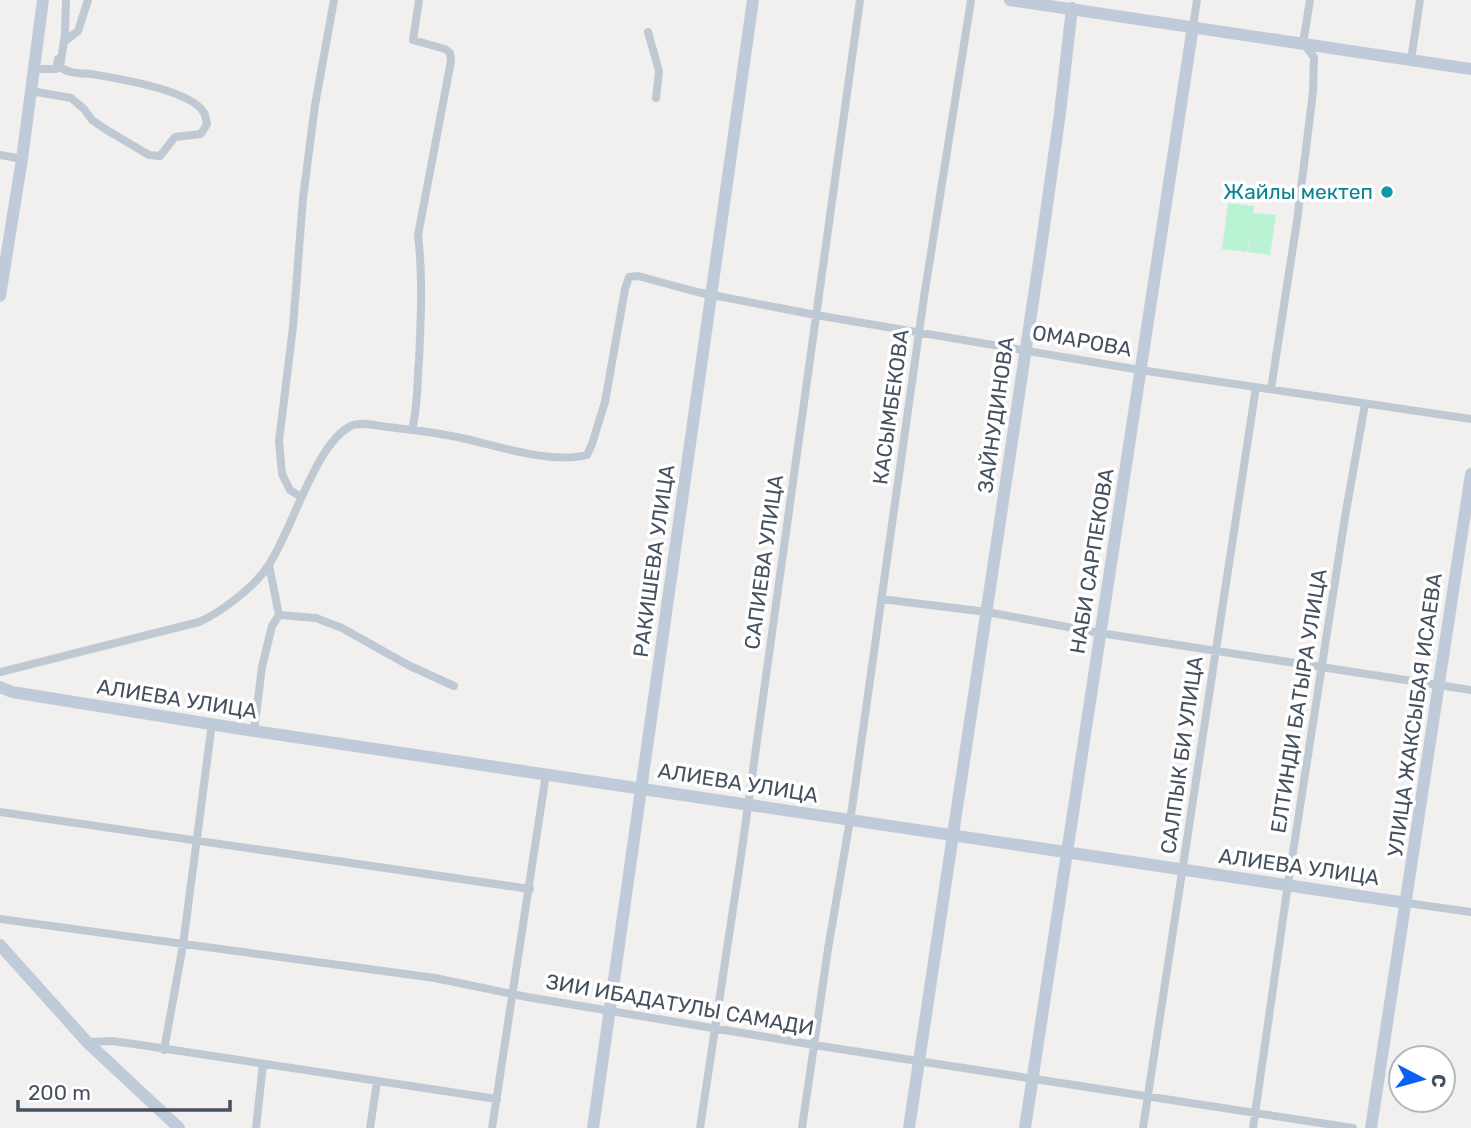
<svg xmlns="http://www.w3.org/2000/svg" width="1471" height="1128" font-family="Rubik,sans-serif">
<rect width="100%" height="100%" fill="#f2efef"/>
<!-- green -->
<path fill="#baf3d4" d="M1228 203 1254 206 1253 213 1276 215 1270 255 1248 252 1251 233 1247 252 1222 249Z"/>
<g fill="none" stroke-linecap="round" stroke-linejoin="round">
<!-- street -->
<path stroke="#bfc9d3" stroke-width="8" d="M1193 26 1197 0
M648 32 659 71 656 98
M65 41 78 31 88 0
M1411 60 1420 0
M34 69H56L58 59
M31 91 71 98 84 109 92 120 105 129 149 155 160 156 175 137 201 134 207 124C206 120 206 116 204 113 192 90 116 78 91 74 81 73 69 74 60 67L65 34 66 0
M0 155 22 159
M1271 389 1297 221 1313 92 1314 57 1303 43 1310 0
M412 430C418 407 417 383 419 360 421 317 423 277 418 235L451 61 450 53 445 49 413 40 419 0
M301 497 290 490 282 474 279 441 293 327 303 198 315 105 334 0
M881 599 987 612 1100 633 1471 690
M279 615 316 618 342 628 408 665 454 686
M0 672 199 622C222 612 255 586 268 566 291 533 316 442 351 426 361 421 377 426 388 427 415 430 440 433 466 439 501 447 552 464 587 455L592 444 605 402 625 289 629 277 638 276 697 292 816 315 1140 370 1471 419
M254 731 262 667 272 626 279 615 269 565
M0 812 530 889
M1407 903 1471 912
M0 919 435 978 527 997 814 1045 1353 1128
M88 1042 112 1041 134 1044 497 1099
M164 1050 183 945 212 723
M256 1128 263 1064
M370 1128 377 1082
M492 1128 546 774
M700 1128 741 856 860 0
M802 1128 828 949 852 808 924 297 971 0
M1143 1128 1256 387
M1253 1128 1288 884 1345 517 1365 404"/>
<!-- secondary -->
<path stroke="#c0cbda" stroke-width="12" d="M1010 0 1471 69
M0 296 22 159 43 0
M0 687 12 692 254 731 1407 903
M0 945 87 1042 179 1128
M593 1128 753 0
M909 1128 1041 248 1060 113 1072 8
M1025 1128 1193 26
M1371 1128 1471 474"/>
</g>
<!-- markers -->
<circle fill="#0f9aa8" stroke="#fff" stroke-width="2.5" cx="1387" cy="192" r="7"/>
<g text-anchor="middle" stroke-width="7" stroke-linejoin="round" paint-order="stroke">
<!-- culture labels -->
<g font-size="21" fill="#0d838f" stroke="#fff" text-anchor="end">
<text x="1373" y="199">Жайлы мектеп</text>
</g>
<!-- street labels -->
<g font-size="21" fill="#46515f" stroke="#fff">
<text transform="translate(1082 341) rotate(10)" y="7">ОМАРОВА</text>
<text transform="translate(891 407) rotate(-82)" y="7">КАСЫМБЕКОВА</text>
<text transform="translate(996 415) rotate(-82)" y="7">ЗАЙНУДИНОВА</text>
<text transform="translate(654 561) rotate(-82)" y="7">РАКИШЕВА УЛИЦА</text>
<text transform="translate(1092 561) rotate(-81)" y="7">НАБИ САРПЕКОВА</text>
<text transform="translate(764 562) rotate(-82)" y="7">САПИЕВА УЛИЦА</text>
<text transform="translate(177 699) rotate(9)" y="7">АЛИЕВА УЛИЦА</text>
<text transform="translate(1299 701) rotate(-81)" y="7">ЕЛТИНДИ БАТЫРА УЛИЦА</text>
<text transform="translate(1415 715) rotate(-82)" y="7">УЛИЦА ЖАКСЫБАЯ ИСАЕВА</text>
<text transform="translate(1182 755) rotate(-82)" y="7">САЛПЫК БИ УЛИЦА</text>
<text transform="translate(738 783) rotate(9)" y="7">АЛИЕВА УЛИЦА</text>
<text transform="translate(1299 867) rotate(8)" y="7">АЛИЕВА УЛИЦА</text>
<text transform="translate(680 1005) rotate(10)" y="7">ЗИИ ИБАДАТУЛЫ САМАДИ</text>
</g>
</g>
<!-- north arrow -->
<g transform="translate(1422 1079) rotate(96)"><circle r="33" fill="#ffffff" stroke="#b5b9bf" stroke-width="2"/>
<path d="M0-5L12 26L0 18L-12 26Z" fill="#0960f2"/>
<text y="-10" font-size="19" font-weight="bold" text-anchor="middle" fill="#46515f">С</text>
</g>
<!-- scale -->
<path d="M18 1100v10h212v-10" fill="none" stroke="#46515f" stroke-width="3.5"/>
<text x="28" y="1100" font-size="21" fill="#46515f" stroke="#ffffff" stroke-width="5" paint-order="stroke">200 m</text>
</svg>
